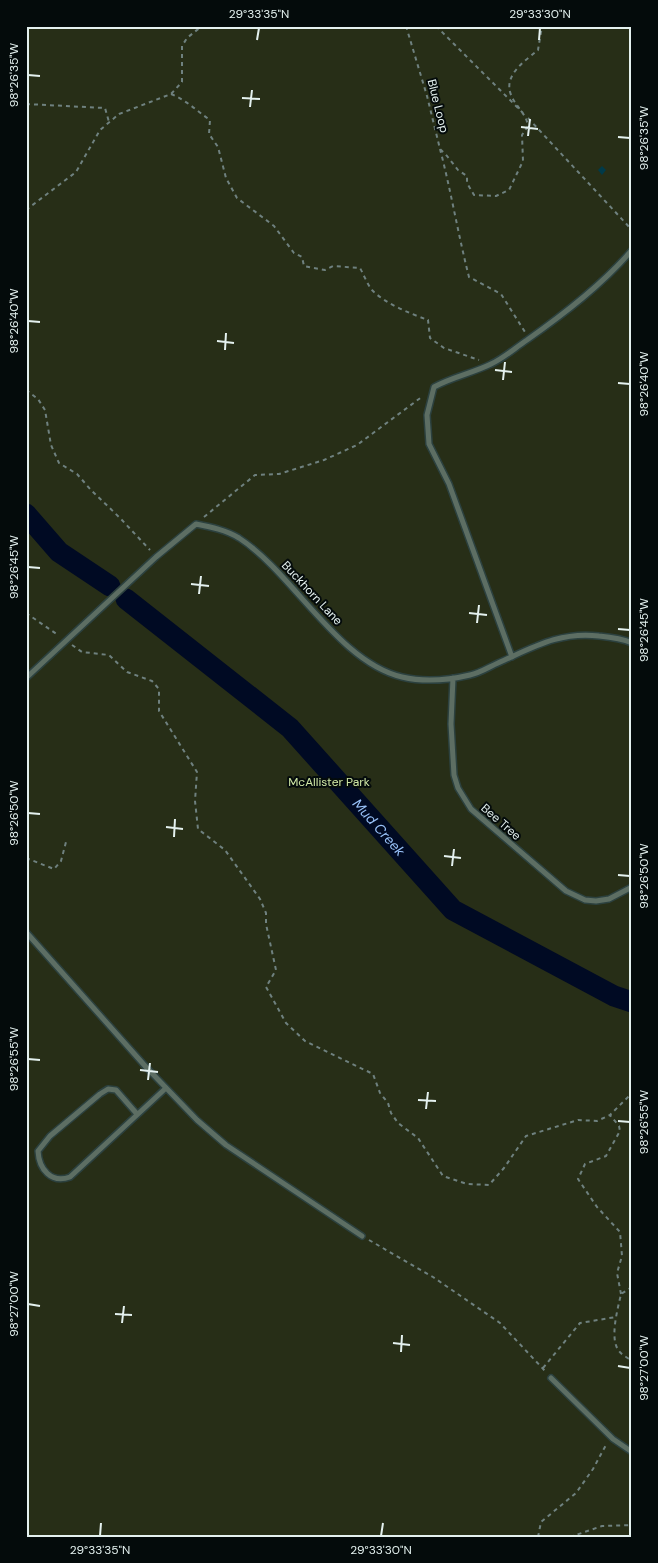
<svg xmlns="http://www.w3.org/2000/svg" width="658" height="1563" font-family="'DM Sans',sans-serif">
<rect width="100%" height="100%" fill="#0e2422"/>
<!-- green -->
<path fill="#272e17" d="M26 26H632V1537H26Z"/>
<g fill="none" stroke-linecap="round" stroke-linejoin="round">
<!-- river -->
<g stroke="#000a23" stroke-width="21">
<path d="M26 514 59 552 110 586"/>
<path id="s1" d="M126 599 290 728 453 910 614 996 632 1002"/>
</g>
</g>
<!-- building -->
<path fill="#013a49" d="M602 166 606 170 602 175 598 170Z"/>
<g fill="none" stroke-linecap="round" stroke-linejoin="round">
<defs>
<path id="service" d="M512 657 449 484 429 444 427 415 434 387C452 377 473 373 491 364 504 358 515 348 527 340 564 314 602 285 632 250
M26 678 156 557 196 524C211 527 226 530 239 538 293 573 338 662 402 677 423 682 449 680 470 675 480 673 489 667 498 663 532 648 560 631 599 636 610 637 621 638 632 643
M453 678 451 724 454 775 458 788 471 809 566 891 585 900 596 901 609 899 632 887
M26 932 146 1067 197 1120 226 1145 362 1236
M137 1114 116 1090 108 1089 100 1094 50 1136 38 1151C39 1169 51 1184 70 1177L166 1088
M551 1378 613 1439 632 1452"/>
</defs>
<!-- service casing -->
<use href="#service" stroke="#2c413f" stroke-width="8"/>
<!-- path -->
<path stroke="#6f817f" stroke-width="2" stroke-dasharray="4 4" stroke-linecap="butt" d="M406 26 427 96 440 149 447 156 458 170 467 176V183L474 195 496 196 509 190 523 161 522 135 528 126C526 113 516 107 511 95 503 75 525 61 538 50L542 26
M436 26 523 113
M171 94C186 100 197 111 210 120L209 134 218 147 226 178 237 198 274 226 294 253 302 257 304 266 325 270 333 266 360 268C364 275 367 284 372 290 384 303 411 314 428 320L430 338 444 348 479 360
M26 104 105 108 109 122
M528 118 632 230
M440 149C451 191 458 234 469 277L501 294 525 332
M26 210 76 172 100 130 119 114 171 94 182 82V46L187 38 202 26
M26 390 38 399 45 410 51 445 59 463 77 474 91 490 120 518 150 550
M204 517 255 475 279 474 324 460 357 445 423 396
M26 613 58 635
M72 645 82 652 109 655 127 672 152 681 159 689V711L197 772 195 801 198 829 225 850 260 899 266 913V924L276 970 266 987 286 1023 305 1041 373 1074 380 1093 388 1103 391 1113 398 1123 418 1138 443 1176 467 1184 489 1185 504 1168 526 1136 578 1120 597 1121 610 1115
M26 858 54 869 61 861 66 842
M369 1240 433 1277 500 1323 546 1372
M632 1287 621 1294C618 1308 609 1339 619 1351 622 1355 628 1358 632 1361
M621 1294 617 1273 622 1256 620 1232 597 1207 578 1179 585 1164 606 1156 620 1131 619 1126 610 1115 632 1093
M543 1368 580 1323 616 1317
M26 1531 31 1537
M538 1537 541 1522 576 1493 593 1469 606 1445
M570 1537 602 1526 632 1525"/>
<!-- service -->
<use href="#service" stroke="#5d6e63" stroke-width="5"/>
</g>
<!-- ticks -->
<path fill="none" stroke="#e4f1ef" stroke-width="2" d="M257 40 259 28M539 40 540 28M28 75 40 76M242 98 260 99M250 107 252 90M521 127 538 129M528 136 530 119M618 137 630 138M28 321 40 322M217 341 234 343M225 350 226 333M495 370 512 372M503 380 505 362M618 383 630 384M28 567 40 568M191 584 209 586M199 594 201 576M469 613 487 615M477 623 479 605M618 629 630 630M28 813 40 814M166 827 183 829M174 837 175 819M444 856 461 858M452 866 454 849M618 875 630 876M28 1059 40 1060M140 1070 158 1072M148 1080 150 1063M418 1100 436 1101M426 1109 428 1092M618 1121 630 1122M28 1304 40 1306M115 1314 132 1315M122 1323 124 1306M393 1343 410 1345M401 1352 402 1335M618 1366 630 1368M100 1536 101 1523M381 1536 383 1523"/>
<g text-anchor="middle" stroke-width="4" stroke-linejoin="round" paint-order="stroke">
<!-- street labels -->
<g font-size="12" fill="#e4f1ef" stroke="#040b0b">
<text transform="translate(438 106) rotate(76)" y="4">Blue Loop</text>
<text transform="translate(312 593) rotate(47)" y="4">Buckhorn Lane</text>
<text transform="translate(501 822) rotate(41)" y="4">Bee Tree</text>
</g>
<!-- park labels -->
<g font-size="12" fill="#d0e8a6" stroke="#040b0b">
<text x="329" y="786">McAllister Park</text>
</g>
<!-- water labels -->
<g font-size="14" font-style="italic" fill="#98c2f8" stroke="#040b0b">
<text dy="5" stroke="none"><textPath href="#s1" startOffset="342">Mud Creek</textPath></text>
</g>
</g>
<!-- border -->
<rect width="658" height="1563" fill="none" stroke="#040b0b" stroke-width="55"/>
<rect x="28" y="28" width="602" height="1508" fill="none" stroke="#e4f1ef" stroke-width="2"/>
<g font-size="12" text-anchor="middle" fill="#e4f1ef">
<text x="259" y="18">29°33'35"N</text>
<text x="540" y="18">29°33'30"N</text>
<text transform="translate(14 75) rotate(-90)" y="4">98°26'35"W</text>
<text transform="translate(644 138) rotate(-90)" y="4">98°26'35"W</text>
<text transform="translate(14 321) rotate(-90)" y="4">98°26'40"W</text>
<text transform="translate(644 384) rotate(-90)" y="4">98°26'40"W</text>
<text transform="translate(14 567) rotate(-90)" y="4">98°26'45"W</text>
<text transform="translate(644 630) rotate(-90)" y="4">98°26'45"W</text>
<text transform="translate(14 813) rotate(-90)" y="4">98°26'50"W</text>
<text transform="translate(644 876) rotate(-90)" y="4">98°26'50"W</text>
<text transform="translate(14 1059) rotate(-90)" y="4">98°26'55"W</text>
<text transform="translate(644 1122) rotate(-90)" y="4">98°26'55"W</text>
<text transform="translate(14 1304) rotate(-90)" y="4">98°27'00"W</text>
<text transform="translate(644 1368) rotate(-90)" y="4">98°27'00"W</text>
<text x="100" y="1554">29°33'35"N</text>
<text x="381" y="1554">29°33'30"N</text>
</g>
</svg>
